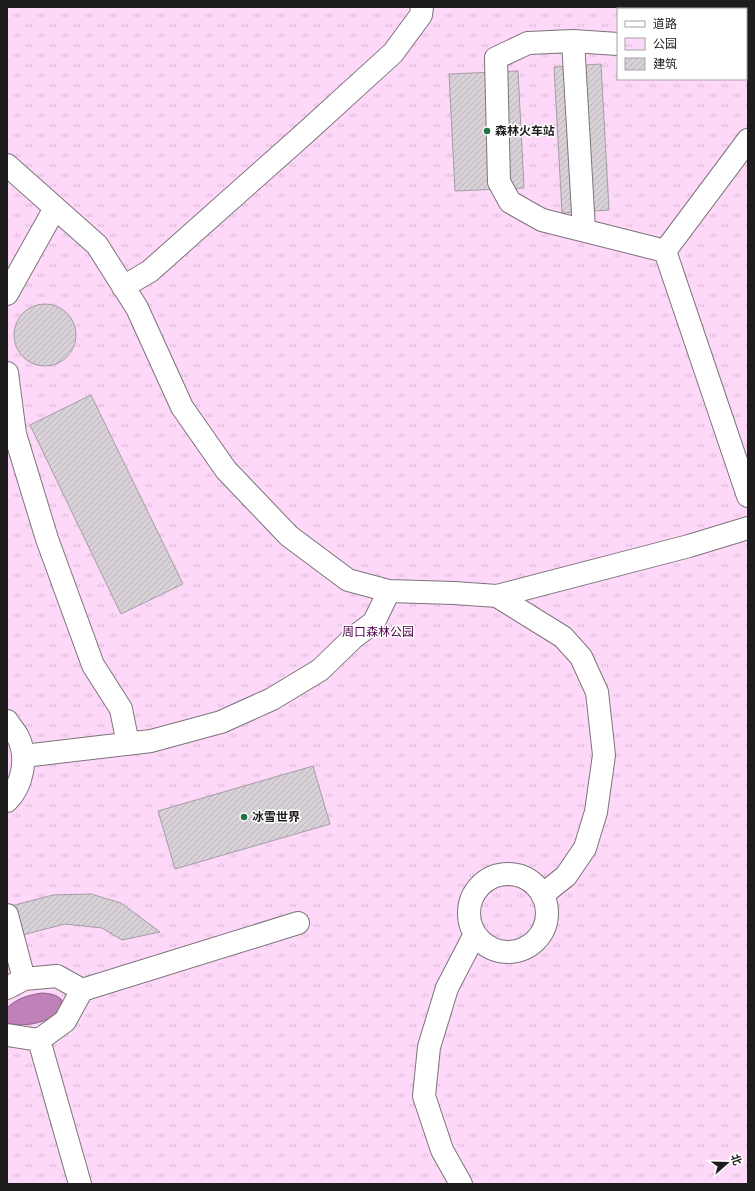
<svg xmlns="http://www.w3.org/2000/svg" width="755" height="1191" font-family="Lato,'Noto Sans SC',sans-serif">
<defs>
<pattern id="park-tufts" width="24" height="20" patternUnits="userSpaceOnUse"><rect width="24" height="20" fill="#fed8f9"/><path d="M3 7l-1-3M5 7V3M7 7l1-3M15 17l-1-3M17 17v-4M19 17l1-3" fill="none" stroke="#d9b9d5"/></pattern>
<pattern id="building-hatch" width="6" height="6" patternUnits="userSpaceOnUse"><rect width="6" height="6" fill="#d9d1d8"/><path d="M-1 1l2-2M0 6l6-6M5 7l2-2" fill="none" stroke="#bab3b9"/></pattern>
</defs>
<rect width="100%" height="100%" fill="#fbf3fa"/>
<!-- park -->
<path fill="url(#park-tufts)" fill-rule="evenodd" d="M7 7H748V1184H7ZM618 9H746V79H618Z"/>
<!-- water -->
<path fill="#bf82b8" stroke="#8f638a" d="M42 993C51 994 56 994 62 1000 60 1023 24 1028 7 1023V1008C17 998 29 995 42 993Z"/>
<!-- building -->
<path fill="url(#building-hatch)" stroke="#a49da3" d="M601 64 609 210 562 213 554 67Z
M518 71 524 188 455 191 449 74Z
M14 335a31 31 0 1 1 62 0a31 31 0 1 1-62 0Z
M91 395 183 584 121 614 30 425Z
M313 766 330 824 175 869 158 811Z
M91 894 121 903 160 932 122 940 102 928 65 924 7 939V907L53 895Z"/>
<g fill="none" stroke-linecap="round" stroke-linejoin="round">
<defs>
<path id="minor" d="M573 41 584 230
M618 44 573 41 528 43 496 58 499 182 510 202 542 220 665 251 748 496
M746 53H748
M7 165 97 245 137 308 182 407 226 470 289 536 348 580 389 591 454 593 497 596 689 546 748 528
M665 251 748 140
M123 287 150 271 303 135 393 53 421 15 422 7
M7 294 55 208
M7 373 15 434 47 539 93 665 121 709 128 744
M497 596 563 637 581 657 597 692 604 755 596 812 585 848 566 876 542 895
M7 721C10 726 15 731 18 737 28 757 23 785 7 801
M24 756 151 741 221 722 272 699 320 670 353 638 374 622 389 591
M469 913a39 39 0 1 1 78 0a39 39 0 1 1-78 0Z
M7 915 24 979
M7 988 24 979 57 976 82 990 65 1021 39 1040 7 1035
M82 990 298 923
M39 1040 80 1184
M461 1184 442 1150 424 1096 429 1047 447 988 475 934"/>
</defs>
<!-- minor casing -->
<use href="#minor" stroke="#7b747a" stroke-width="24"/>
<!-- minor -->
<use href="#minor" stroke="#fff" stroke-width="22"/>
</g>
<!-- markers -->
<g fill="#217344" stroke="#fff" stroke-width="1.5">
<circle cx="487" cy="131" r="4"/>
<circle cx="244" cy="817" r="4"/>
</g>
<g text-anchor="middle" stroke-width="3" stroke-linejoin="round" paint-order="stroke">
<!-- poi labels -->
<g font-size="12" font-weight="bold" fill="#1f1c1e" stroke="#fff" text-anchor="start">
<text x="495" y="135">森林火车站</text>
<text x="252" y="821">冰雪世界</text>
</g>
<!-- park labels -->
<g font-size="12" fill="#4f014c" stroke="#fff">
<text x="378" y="636">周口森林公园</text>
</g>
</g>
<!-- border -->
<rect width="755" height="1191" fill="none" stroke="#1f1c1e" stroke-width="16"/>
<!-- legend -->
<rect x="617" y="8" width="130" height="72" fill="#ffffff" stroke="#a5a4a5"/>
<rect x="625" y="21" width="20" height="6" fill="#ffffff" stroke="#a5a4a5"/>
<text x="653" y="28" font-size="12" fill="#1f1c1e">道路</text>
<rect x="625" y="38" width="20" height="12" fill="url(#park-tufts)" stroke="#a5a4a5"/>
<text x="653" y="48" font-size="12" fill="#1f1c1e">公园</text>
<rect x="625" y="58" width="20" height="12" fill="url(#building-hatch)" stroke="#a5a4a5"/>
<text x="653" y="68" font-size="12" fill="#1f1c1e">建筑</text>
<!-- north arrow -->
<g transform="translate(727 1163) rotate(70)" stroke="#ffffff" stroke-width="3" paint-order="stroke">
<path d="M0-3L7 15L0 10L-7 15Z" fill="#1f1c1e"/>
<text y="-6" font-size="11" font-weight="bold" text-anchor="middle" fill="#1f1c1e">北</text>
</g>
</svg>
